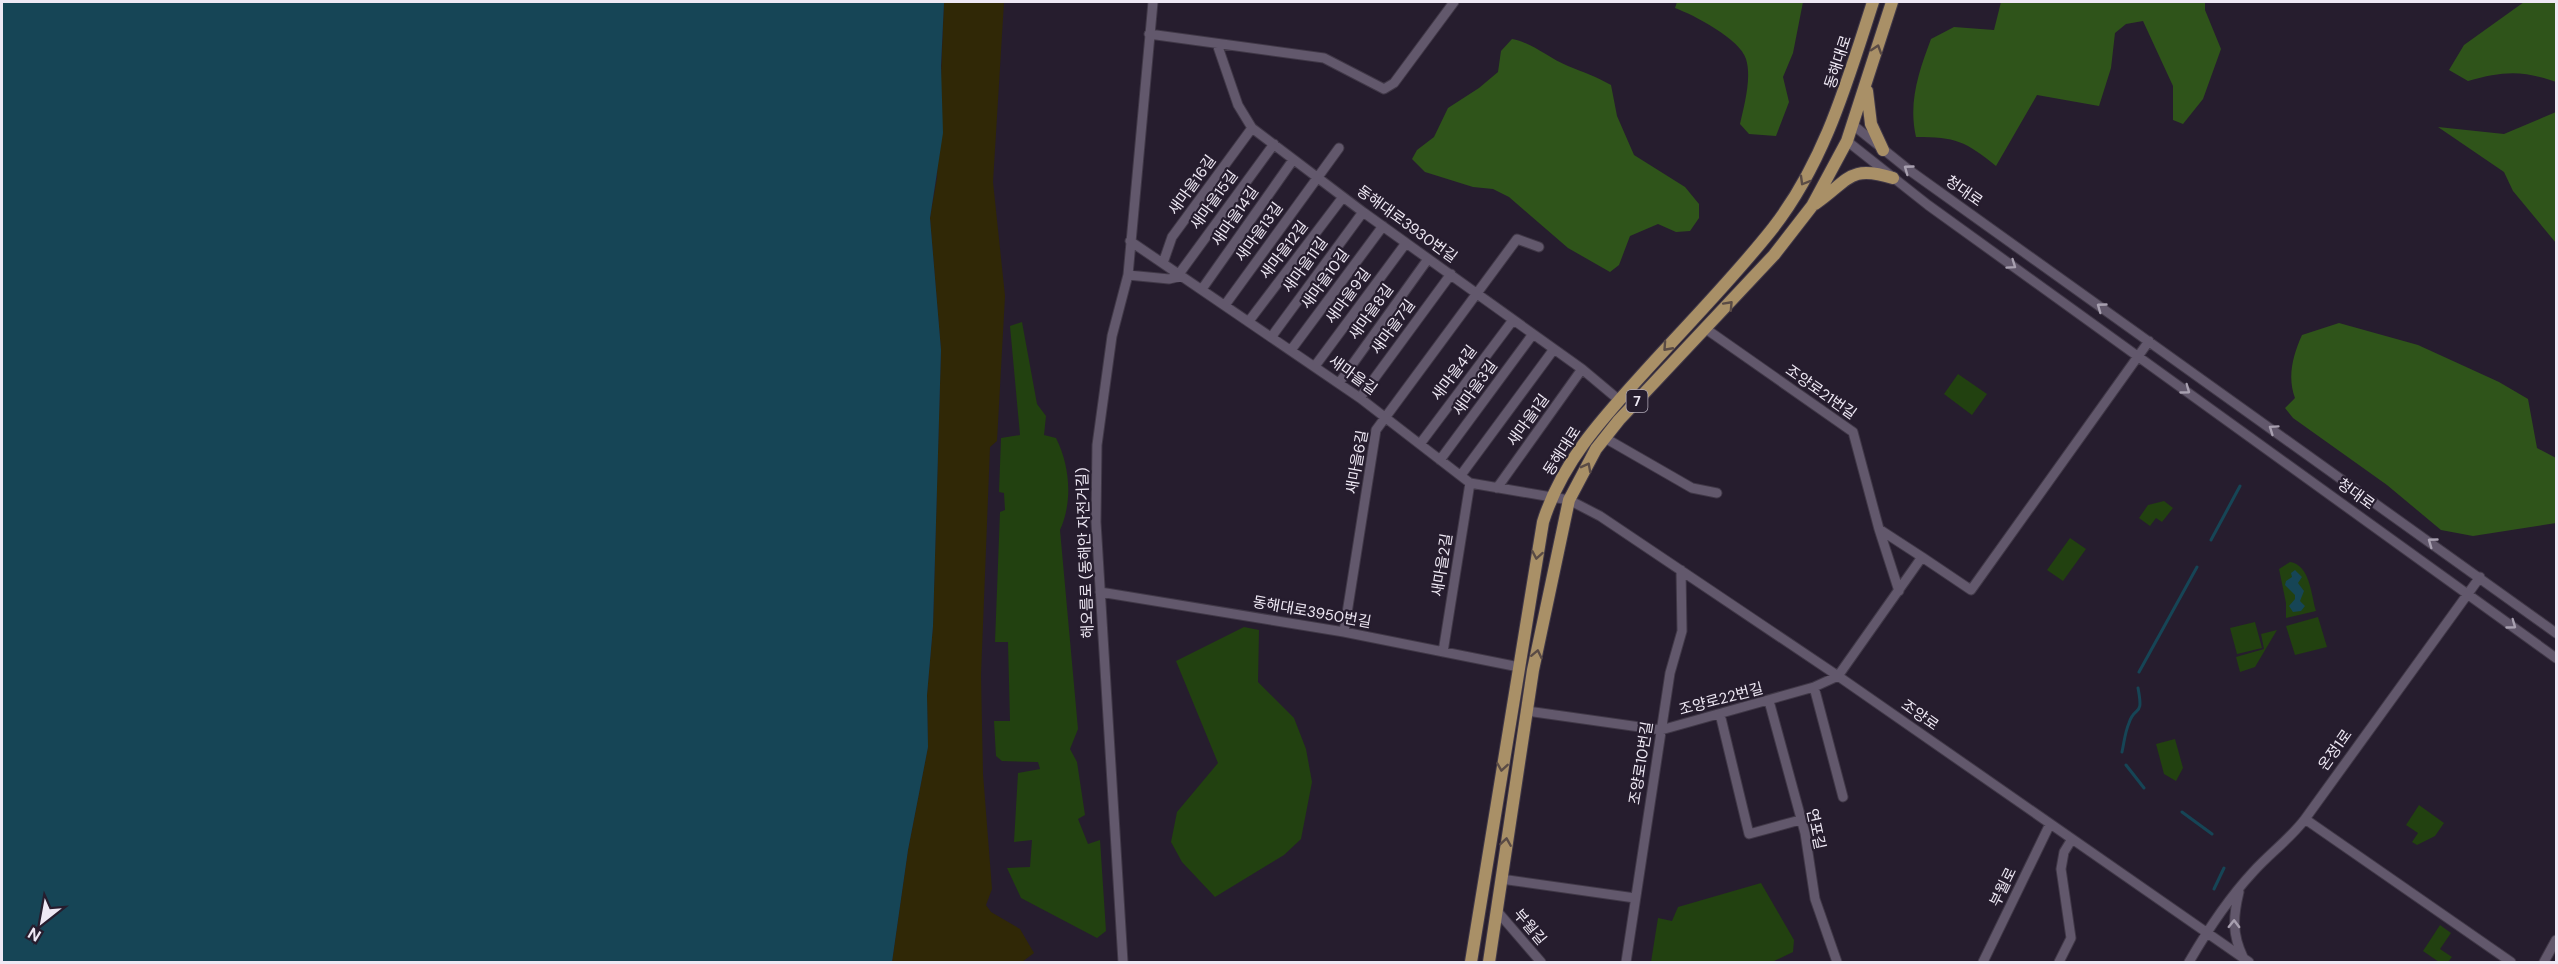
<svg xmlns="http://www.w3.org/2000/svg" width="2558" height="964" font-family="'DM Sans','Noto Sans KR',sans-serif">
<rect width="100%" height="100%" fill="#261d2e"/>
<!-- green -->
<path fill="#224110" d="M1022 322 1037 404 1046 416 1044 435 1056 438C1070 466 1073 501 1060 530L1078 729 1070 749 1077 762 1085 815 1078 819 1088 844 1100 840 1106 931 1097 938 1021 898 1007 868 1030 867 1032 840 1014 842 1018 773 1040 769 1038 762 1002 761 996 756 994 721H1010L1008 642H995L1000 512 1005 510 1004 493 999 492 1001 438 1020 435 1010 326Z
M1958 374 1987 394 1972 415 1944 394Z
M2164 501 2173 508 2162 522 2156 518 2150 526 2139 518 2148 505Z
M2070 538 2086 549 2063 581 2047 570Z
M2290 562C2310 565 2311 594 2316 611L2286 618V603L2279 569Z
M2318 617 2327 647 2295 655 2286 626Z
M2255 622 2262 648 2237 654 2230 628Z
M1244 627 1259 630 1258 682 1294 718 1306 749 1312 782 1301 839 1284 855 1215 897 1182 862 1171 842 1177 812 1218 763 1176 661Z
M2277 630 2255 667 2240 672 2236 657 2264 649 2261 634Z
M2175 739 2183 768 2176 781 2164 774 2156 744Z
M2419 805 2444 823 2435 836 2417 845 2412 842 2418 833 2406 825Z
M1761 883 1794 940 1793 952 1772 962H1651L1658 918 1672 921 1678 907Z
M2440 925 2451 933 2440 949 2452 957 2448 962H2439L2423 951Z"/>
<!-- forest -->
<path fill="#2f541a" d="M1677 2H1803L1793 53 1783 77 1789 102 1776 136 1749 134 1740 124C1744 106 1752 78 1746 59 1740 39 1694 15 1675 8Z
M2001 2H2205V10L2221 49 2203 99 2183 124 2173 120V86L2143 21 2126 24 2115 33 2111 68 2099 106 2037 95 1996 166C1965 141 1956 137 1916 137 1908 102 1919 71 1931 39L1954 27 1994 30Z
M2524 2H2556V82C2522 70 2503 71 2468 81L2449 70 2464 45Z
M1512 39C1533 43 1548 58 1568 66 1583 72 1597 77 1611 85L1617 116 1634 155 1685 187 1699 204V218L1690 231 1676 232 1658 224 1630 236 1619 265 1610 272 1568 248 1509 197 1493 189 1473 187 1425 172 1412 159 1417 150 1434 137 1448 108 1479 88 1498 72 1501 51Z
M2556 112V243L2513 191 2504 172 2438 127 2504 134Z
M2339 323 2418 345 2499 382 2528 399 2537 448 2556 458V523L2473 536 2441 530 2387 485 2293 418 2285 408 2295 398C2287 377 2293 355 2302 335Z"/>
<!-- sand -->
<path fill="#302806" d="M944 2H1004L993 182 1005 296 997 441 990 447 981 675 983 774 992 889 986 905 991 912 1020 929 1034 953 1022 962H892L908 850 928 747 927 695 933 626 941 350 930 218 937 178Z"/>
<!-- water -->
<path fill="#164556" d="M2 2H944L941 66 943 133 930 218 941 350 933 626 927 695 928 747 908 850 892 962H2Z
M2295 570 2302 577 2298 583 2304 591 2300 601 2305 606 2301 611 2293 612 2289 606 2295 599V595L2285 585 2286 581 2292 577 2291 573Z"/>
<g fill="none" stroke-linecap="round" stroke-linejoin="round">
<!-- stream -->
<path stroke="#164556" stroke-width="3" d="M2211 540 2240 486
M2139 672 2197 567
M2122 752C2124 743 2125 732 2129 723 2135 704 2144 719 2138 688
M2126 765 2144 788
M2182 812 2212 834
M2214 889 2224 868"/>
<defs>
<path id="minor" d="M1149 34 1324 58 1384 89 1394 83 1454 2
M1217 44 1238 105 1252 128 1363 212 1582 369 1619 400
M1853 125 1909 170 2556 633
M1847 141 1928 205 2556 658
M1130 241 1360 398 1470 483 1569 500 1600 516 1838 676 2249 962
M1163 263 1172 237 1252 128
M1179 274 1274 144
M1128 275 1169 279 1182 276
M1202 289 1293 160
M1225 305 1339 148
M1249 321 1343 197
M1272 336 1363 212
M1291 350 1383 226
M1315 366 1406 243
M1339 383 1428 259
M1360 398 1451 274
M1605 438 1692 488 1717 493
M1420 444 1513 320
M1440 460 1533 334
M1461 475 1554 349
M1497 488 1582 369
M1879 529 1899 591
M1922 557 1971 590 2149 341
M1100 592 1344 632 1519 667
M1344 632 1376 430 1517 239 1539 247
M1443 652 1470 483
M1814 687 1843 797
M1769 701 1805 833 1815 899 1837 962
M1527 711 1661 730 1814 687 1838 676 1922 557 1879 529 1853 432 1706 329
M1720 714 1749 834 1800 820
M2305 819 2511 962
M1501 879 1635 898
M2239 892C2233 917 2232 934 2243 957
M1497 911 1541 962
M1123 962 1096 522 1097 445 1112 336 1128 275 1153 2
M1626 962 1670 673 1682 631 1681 570
M1983 962 2050 824
M2059 962 2071 938 2061 869 2064 852 2072 839
M2189 962C2207 931 2228 899 2253 872 2270 853 2290 839 2305 819L2480 577
M2544 962 2556 940"/>
<path id="major" d="M1867 91 1871 124 1883 150
M1815 204C1849 181 1848 164 1893 178
M1471 962 1543 522C1561 464 1600 421 1640 377 1684 328 1732 280 1773 228 1825 161 1847 82 1873 2
M1489 962 1533 670 1569 500 1596 449 1619 420 1774 255 1812 206 1847 141 1892 2"/>
</defs>
<!-- minor casing -->
<use href="#minor" stroke="#403847" stroke-width="11"/>
<!-- major casing -->
<use href="#major" stroke="#403847" stroke-width="14"/>
<!-- minor -->
<use href="#minor" stroke="#62586c" stroke-width="9"/>
<!-- major -->
<use href="#major" stroke="#a99067" stroke-width="12"/>
</g>
<!-- one-way arrows -->
<defs><path id="oneway-chevron" d="M-2-3.5L2.5 0L-2 3.5" fill="none" stroke-width="1.6" stroke-linecap="round" stroke-linejoin="round" transform="scale(1.5)"/></defs>
<g stroke="#5a4b45">
<use href="#oneway-chevron" transform="translate(1877 49) rotate(-72)"/>
<use href="#oneway-chevron" transform="translate(1804 181) rotate(120)"/>
<use href="#oneway-chevron" transform="translate(1729 305) rotate(-47)"/>
<use href="#oneway-chevron" transform="translate(1667 347) rotate(132)"/>
<use href="#oneway-chevron" transform="translate(1587 467) rotate(-62)"/>
<use href="#oneway-chevron" transform="translate(1537 555) rotate(100)"/>
<use href="#oneway-chevron" transform="translate(1537 654) rotate(-78)"/>
<use href="#oneway-chevron" transform="translate(1502 767) rotate(99)"/>
<use href="#oneway-chevron" transform="translate(1506 842) rotate(-81)"/>
</g>
<g stroke="#a8a0b0">
<use href="#oneway-chevron" transform="translate(1908 169) rotate(-144)"/>
<use href="#oneway-chevron" transform="translate(2012 265) rotate(35)"/>
<use href="#oneway-chevron" transform="translate(2101 307) rotate(-144)"/>
<use href="#oneway-chevron" transform="translate(2186 390) rotate(36)"/>
<use href="#oneway-chevron" transform="translate(2273 429) rotate(-145)"/>
<use href="#oneway-chevron" transform="translate(2432 542) rotate(-144)"/>
<use href="#oneway-chevron" transform="translate(2512 625) rotate(36)"/>
<use href="#oneway-chevron" transform="translate(2234 924) rotate(-89)"/>
</g>
<g text-anchor="middle" stroke-width="4.5" stroke-linejoin="round" paint-order="stroke">
<!-- shield labels -->
<rect fill="#261d2e" stroke="#b2abb9" stroke-width="1.5" x="1626.5" y="390" width="21" height="22" rx="4.5"/>
<g font-size="14" font-weight="bold" fill="#eee8f4">
<text x="1637" y="406">7</text>
</g>
<!-- street labels -->
<g font-size="15" fill="#eee8f4" stroke="#261d2e">
<text transform="translate(1838 62) rotate(-72)" y="5">동해대로</text>
<text transform="translate(1192 185) rotate(-54)" y="5">새마을16길</text>
<text transform="translate(1964 191) rotate(35)" y="5">청대로</text>
<text transform="translate(1214 200) rotate(-54)" y="5">새마을15길</text>
<text transform="translate(1235 216) rotate(-55)" y="5">새마을14길</text>
<text transform="translate(1407 224) rotate(36)" y="5">동해대로3930번길</text>
<text transform="translate(1259 232) rotate(-54)" y="5">새마을13길</text>
<text transform="translate(1284 250) rotate(-53)" y="5">새마을12길</text>
<text transform="translate(1305 265) rotate(-54)" y="5">새마을11길</text>
<text transform="translate(1325 279) rotate(-54)" y="5">새마을10길</text>
<text transform="translate(1348 296) rotate(-54)" y="5">새마을9길</text>
<text transform="translate(1371 312) rotate(-54)" y="5">새마을8길</text>
<text transform="translate(1393 327) rotate(-54)" y="5">새마을7길</text>
<text transform="translate(1454 373) rotate(-53)" y="5">새마을4길</text>
<text transform="translate(1353 375) rotate(36)" y="5">새마을길</text>
<text transform="translate(1475 388) rotate(-54)" y="5">새마을3길</text>
<text transform="translate(1821 392) rotate(35)" y="5">조양로21번길</text>
<text transform="translate(1528 420) rotate(-54)" y="5">새마을1길</text>
<text transform="translate(1562 451) rotate(-57)" y="5">동해대로</text>
<text transform="translate(1357 462) rotate(-80)" y="5">새마을6길</text>
<text transform="translate(2356 494) rotate(36)" y="5">청대로</text>
<text transform="translate(1085 553) rotate(-92)" y="5">해오름로 (동해안 자전거길)</text>
<text transform="translate(1442 565) rotate(-81)" y="5">새마을2길</text>
<text transform="translate(1312 612) rotate(10)" y="5">동해대로3950번길</text>
<text transform="translate(1721 699) rotate(-15)" y="5">조양로22번길</text>
<text transform="translate(1920 715) rotate(35)" y="5">조양로</text>
<text transform="translate(2335 750) rotate(-55)" y="5">온정1로</text>
<text transform="translate(1641 763) rotate(-81)" y="5">조양로10번길</text>
<text transform="translate(1816 829) rotate(78)" y="5">연포길</text>
<text transform="translate(2003 887) rotate(-64)" y="5">부월로</text>
<text transform="translate(1530 927) rotate(50)" y="5">부월길</text>
</g>
</g>
<!-- border -->
<rect width="2558" height="964" fill="none" stroke="#eee8f4" stroke-width="6"/>
<!-- north arrow -->
<g transform="translate(42 922) rotate(211)" stroke="#261d2e" stroke-width="4.5" paint-order="stroke">
<path d="M0-4.5L10 22L0 15L-10 22Z" fill="#eee8f4"/>
<text y="-9" font-size="16" font-weight="bold" text-anchor="middle" fill="#eee8f4">N</text>
</g>
</svg>
